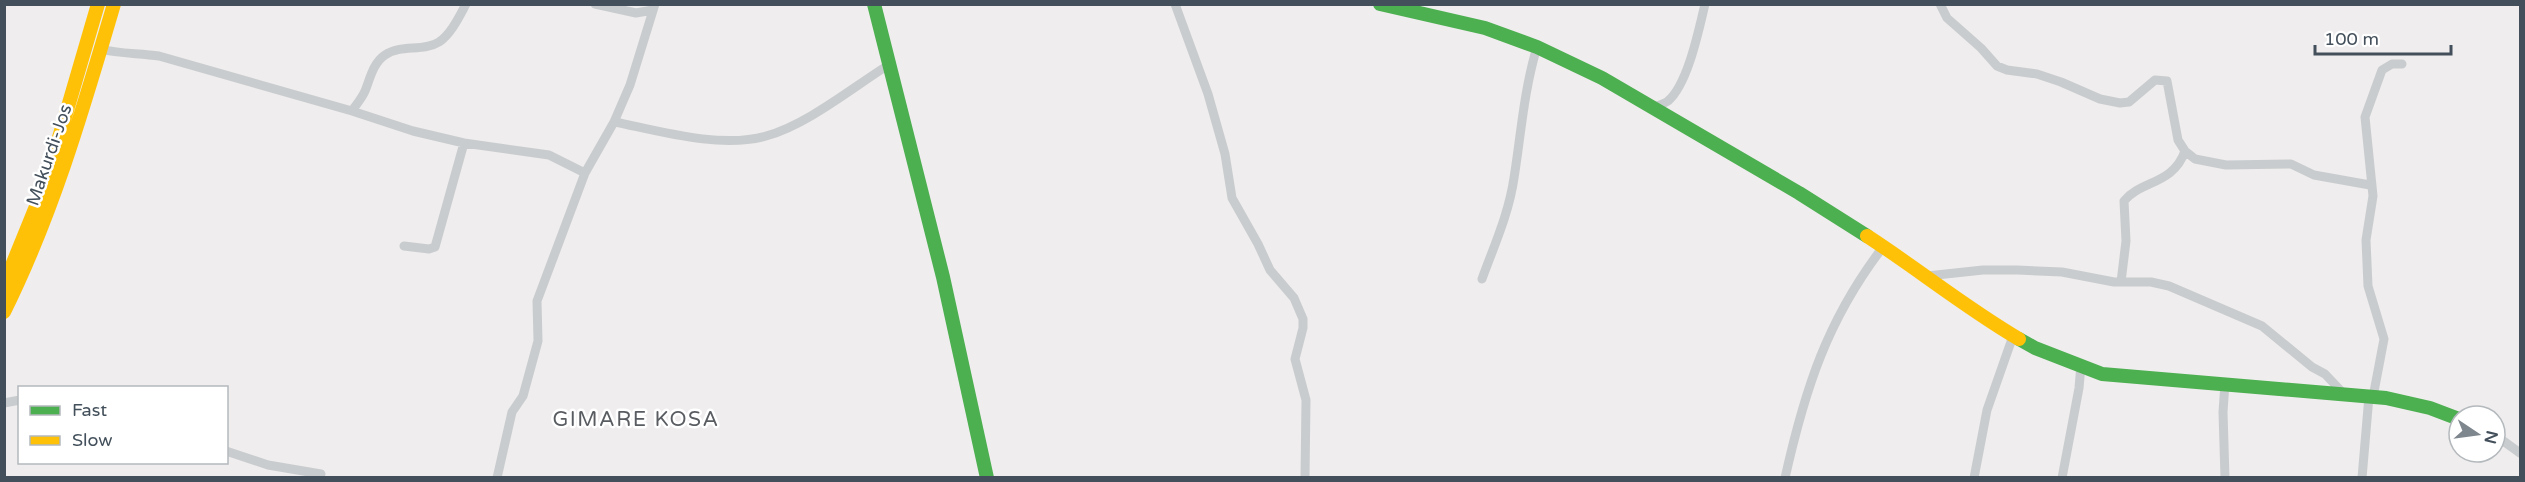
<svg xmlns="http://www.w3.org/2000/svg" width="2525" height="482" font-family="'Varela Round',sans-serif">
<rect width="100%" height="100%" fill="#efeded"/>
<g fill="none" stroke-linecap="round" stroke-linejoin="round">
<!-- street -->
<path stroke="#c9ccce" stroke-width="9" d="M595 4 636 13 653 10
M1175 4 1208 94 1225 154 1232 198 1258 244 1270 270 1294 298 1303 319V328L1295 359 1306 400 1305 478
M1940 4 1947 18 1981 48 1997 66 2007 70 2037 74 2061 82 2100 99 2120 103 2129 102 2155 80 2167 81 2178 140 2185 151 2195 159 2226 165 2291 164 2314 175 2370 185
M100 49C119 54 140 53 159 56L352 111 413 131 464 143 549 155 585 173
M1651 108C1656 106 1664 104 1668 101 1688 84 1699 29 1705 4
M352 111C356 105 362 98 365 91 370 79 373 63 385 55 401 44 423 52 439 42 451 34 459 17 466 4
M615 122C659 131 721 149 766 136 807 125 853 87 890 64
M404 246 429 249 435 247 464 143
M1927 276 1983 270H2017L2062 272 2114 282H2151L2169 286 2262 326 2312 367 2325 374 2343 393
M1482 279C1494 246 1509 213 1514 178 1521 134 1524 90 1537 47
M2121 282 2126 241 2124 201C2141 180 2173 185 2185 151
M2225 383 2223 412 2225 478
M2373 397 2384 339 2368 286 2366 240 2373 196 2365 117 2382 70 2392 64H2402
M4 403 20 400
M2495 435 2520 453
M226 451 268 465 321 474
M497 478 512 412 523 396 538 341 537 301 585 173 614 122 630 85 655 4
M1785 478C1805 389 1827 320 1883 247
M1974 478 1987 410 2013 336
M2062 478 2079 388 2081 365
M2362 478 2369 396"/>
<!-- fast -->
<path stroke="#4caf50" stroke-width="14" d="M874 4 943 277 987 478
M1380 4 1485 28 1537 47 1602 78 1799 193 1867 236
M2019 339 2035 348 2102 374 2386 398 2430 408 2459 419"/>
<!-- slow -->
<path stroke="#ffc107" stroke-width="14" d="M1867 236C1918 269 1966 308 2019 339
M4 285 46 182 98 4
M4 312C53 213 83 109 114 4"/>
</g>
<g text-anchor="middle" stroke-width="5" stroke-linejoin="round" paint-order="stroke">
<!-- street labels -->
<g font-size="18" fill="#43505b" stroke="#fff">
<text transform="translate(49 155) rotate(-71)" y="6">Makurdi-Jos</text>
</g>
<!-- quarter labels -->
<g font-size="21" letter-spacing="1.5" fill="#595d62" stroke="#fff">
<text x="636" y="426">GIMARE KOSA</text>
</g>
</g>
<!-- border -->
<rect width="2525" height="482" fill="none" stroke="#43505b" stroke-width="12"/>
<!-- legend -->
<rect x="18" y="386" width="210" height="78" fill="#ffffff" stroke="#b4b9bd" stroke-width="1.5"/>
<rect x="30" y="406" width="30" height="9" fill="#4caf50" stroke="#b4b9bd" stroke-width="1.5"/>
<text x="72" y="416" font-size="18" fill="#43505b">Fast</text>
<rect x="30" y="436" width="30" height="9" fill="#ffc107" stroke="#b4b9bd" stroke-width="1.5"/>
<text x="72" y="446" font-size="18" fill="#43505b">Slow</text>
<!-- north arrow -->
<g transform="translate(2477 434) rotate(103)"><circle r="28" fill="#ffffff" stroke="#b4b9bd" stroke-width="1.5"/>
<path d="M0-4.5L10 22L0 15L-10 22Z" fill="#7f878e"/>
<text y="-9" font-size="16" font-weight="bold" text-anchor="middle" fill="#43505b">N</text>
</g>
<!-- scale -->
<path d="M2315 45v9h136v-9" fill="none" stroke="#43505b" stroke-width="3"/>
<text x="2324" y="45" font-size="18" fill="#43505b" stroke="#ffffff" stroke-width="4.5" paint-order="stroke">100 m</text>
</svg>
